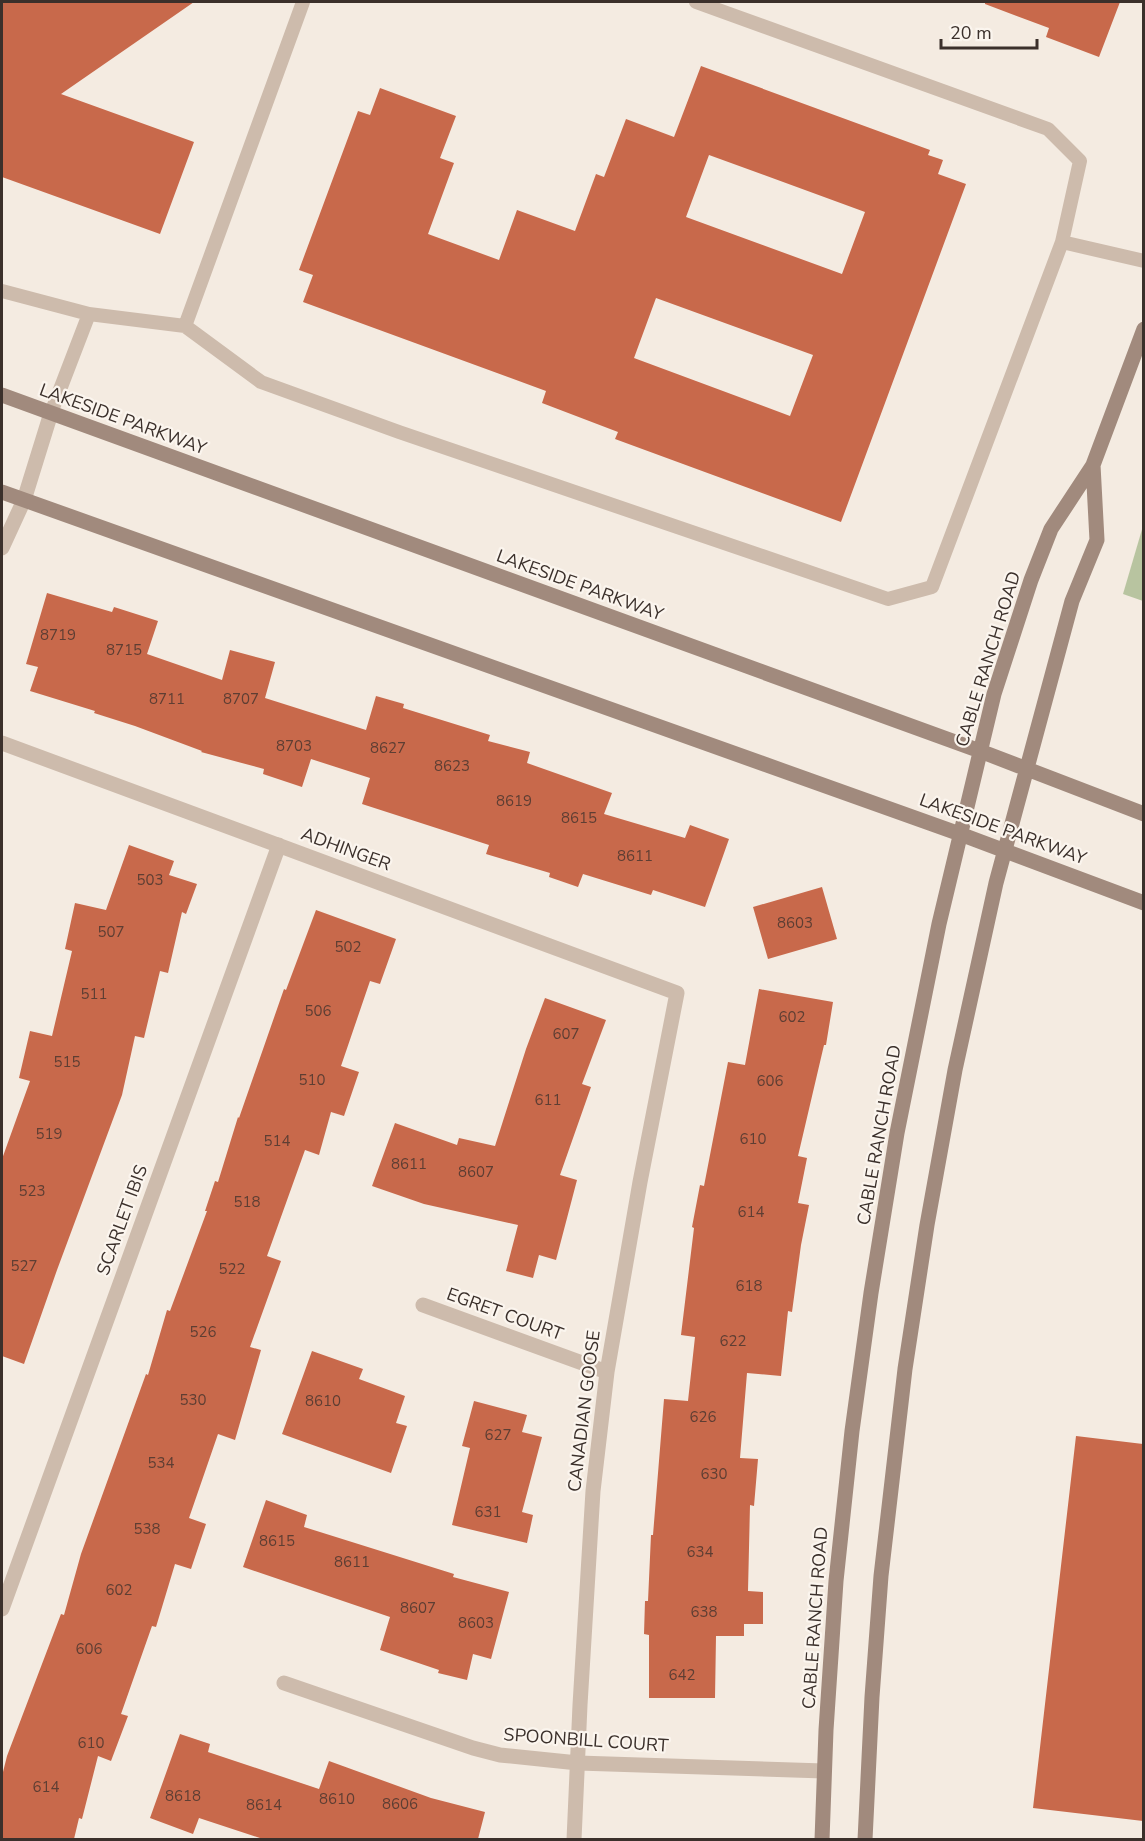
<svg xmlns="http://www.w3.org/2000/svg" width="1145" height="1841" font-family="'Nunito Sans',sans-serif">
<rect width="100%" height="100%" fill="#f4ebe1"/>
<!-- green -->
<path fill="#b8c4a0" d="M1143 526V601L1123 594Z"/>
<!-- building -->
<path fill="#c8694b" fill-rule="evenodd" d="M2 2H194L61 94 194 142 160 234 2 177Z
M985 2H1120L1099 57 1046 37 1049 28 985 4Z
M701 66 930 150 928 155 943 160 938 174 966 184 841 522 615 439 618 432 542 403 546 391 303 302 313 275 299 270 358 111 370 115 380 88 456 116 440 158 454 163 428 234 499 260 517 210 575 231 596 174 604 177 626 119 674 137ZM709 155 865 212 842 274 686 217ZM656 298 813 355 790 416 634 358Z
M47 593 112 612 114 607 158 621 147 654 222 680 230 650 275 662 265 698 366 730 376 696 404 704 403 708 490 735 488 741 530 752 527 763 612 793 604 814 685 838 690 825 729 839 705 907 653 890 651 895 583 874 578 887 549 877 550 873 486 854 489 845 362 804 370 778 311 759 302 787 263 774 264 769 201 752 202 751 135 726 94 713 95 711 30 691 38 667 26 664Z
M129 845 174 861 169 875 197 884 186 914 182 912 168 973 160 971 144 1038 135 1036 122 1095 57 1270 24 1364 2 1356V1159L30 1081 19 1078 30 1031 52 1036 72 951 65 949 75 903 106 910Z
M822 887 837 939 768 959 753 907Z
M316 910 396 939 380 984 370 981 341 1066 359 1072 344 1116 331 1112 319 1155 305 1150 267 1256 281 1261 250 1347 261 1350 235 1440 218 1434 189 1518 206 1524 191 1569 175 1564 156 1627 152 1626 121 1714 128 1716 111 1761 98 1756 82 1819 79 1818 74 1839H2V1776L7 1756 61 1614 64 1615 81 1554 146 1374 148 1375 167 1310 170 1311 207 1211H205L215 1181 218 1182 238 1117 239 1118 284 989 286 990Z
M759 989 833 1002 826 1045H824L798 1156 807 1158 798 1203 809 1205 801 1245 792 1312 788 1311 781 1376 747 1373 740 1458 758 1459 754 1506 750 1505 748 1591 763 1592V1624H744V1636H716L715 1698H649V1635L644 1634 645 1601H648L651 1535H653L664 1399 688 1401 695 1337 681 1335 694 1228 692 1227 700 1185 704 1186 728 1062 745 1065Z
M545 998 606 1020 582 1084 591 1087 560 1175 577 1180 556 1260 539 1255 533 1278 506 1271 518 1225 424 1204 372 1186 395 1123 457 1145 459 1138 495 1146 526 1049Z
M312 1351 363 1369 359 1379 405 1396 396 1423 407 1426 391 1473 282 1434Z
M474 1401 527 1415 522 1432 542 1437 522 1512 533 1515 527 1543 452 1525 470 1448 462 1446Z
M1076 1436 1143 1444V1821L1033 1808Z
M266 1500 307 1515 304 1527 454 1574 453 1577 509 1592 491 1659 473 1654 467 1680 438 1673 439 1670 380 1650 390 1617 243 1567Z
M180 1734 210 1744 208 1752 319 1789 329 1761 431 1798 485 1812 478 1839H263L199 1818 193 1834 150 1818Z"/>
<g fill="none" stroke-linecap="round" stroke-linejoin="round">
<!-- lane -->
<path stroke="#cdbbac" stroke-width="14" d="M696 2 1048 129 1080 161 1062 242 1144 261
M2 291 89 314 51 413
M89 314 185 326 261 382 399 432 888 599 932 587 1062 242
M185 326 303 2"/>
<!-- street -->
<path stroke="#cdbbac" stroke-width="15" d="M2 548 24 500 51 413
M2 743 677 993 640 1182 607 1372 593 1491 580 1705 574 1840
M423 1305 607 1372
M2 1609 279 845
M284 1683 473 1748 500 1755 578 1763 824 1771"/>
<!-- secondary -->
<path stroke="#a18a7d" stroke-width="15" d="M2 395 980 751 1144 814
M2 492 960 834 1144 903
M822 1840 826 1730 836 1581 852 1431 871 1293 897 1133 939 924 994 694 1031 580 1051 529 1093 465 1144 329
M865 1840 872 1697 881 1576 905 1369 927 1225 955 1070 996 883 1072 601 1097 540 1093 465"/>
</g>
<g text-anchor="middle" stroke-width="4.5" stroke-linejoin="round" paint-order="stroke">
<!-- number labels -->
<g font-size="15" fill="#5e3e33">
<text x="58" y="640">8719</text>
<text x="124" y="655">8715</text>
<text x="167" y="704">8711</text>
<text x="241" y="704">8707</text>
<text x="294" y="751">8703</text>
<text x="388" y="753">8627</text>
<text x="452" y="771">8623</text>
<text x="514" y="806">8619</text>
<text x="579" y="823">8615</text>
<text x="635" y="861">8611</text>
<text x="150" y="885">503</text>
<text x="795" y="928">8603</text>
<text x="111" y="937">507</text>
<text x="348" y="952">502</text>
<text x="94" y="999">511</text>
<text x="318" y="1016">506</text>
<text x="792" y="1022">602</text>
<text x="566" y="1039">607</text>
<text x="67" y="1067">515</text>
<text x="312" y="1085">510</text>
<text x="770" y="1086">606</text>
<text x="548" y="1105">611</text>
<text x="49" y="1139">519</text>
<text x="753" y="1144">610</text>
<text x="277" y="1146">514</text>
<text x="409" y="1169">8611</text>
<text x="476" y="1177">8607</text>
<text x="32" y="1196">523</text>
<text x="247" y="1207">518</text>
<text x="751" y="1217">614</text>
<text x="24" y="1271">527</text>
<text x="232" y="1274">522</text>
<text x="749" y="1291">618</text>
<text x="203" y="1337">526</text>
<text x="733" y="1346">622</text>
<text x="193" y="1405">530</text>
<text x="323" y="1406">8610</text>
<text x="703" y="1422">626</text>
<text x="498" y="1440">627</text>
<text x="161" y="1468">534</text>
<text x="714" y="1479">630</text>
<text x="488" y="1517">631</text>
<text x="147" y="1534">538</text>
<text x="277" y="1546">8615</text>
<text x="700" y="1557">634</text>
<text x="352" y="1567">8611</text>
<text x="119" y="1595">602</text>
<text x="418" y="1613">8607</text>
<text x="704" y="1617">638</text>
<text x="476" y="1628">8603</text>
<text x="89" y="1654">606</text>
<text x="682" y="1680">642</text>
<text x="91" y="1748">610</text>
<text x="46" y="1792">614</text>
<text x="183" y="1801">8618</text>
<text x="337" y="1804">8610</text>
<text x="400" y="1809">8606</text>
<text x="264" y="1810">8614</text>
</g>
<!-- street labels -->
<g font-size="18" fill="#3b302b" stroke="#fbf5ee">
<text transform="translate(123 419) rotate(20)" y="6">LAKESIDE PARKWAY</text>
<text transform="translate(580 585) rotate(20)" y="6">LAKESIDE PARKWAY</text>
<text transform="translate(988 659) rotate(-73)" y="6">CABLE RANCH ROAD</text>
<text transform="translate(1003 829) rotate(20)" y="6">LAKESIDE PARKWAY</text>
<text transform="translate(346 849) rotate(20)" y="6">ADHINGER</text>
<text transform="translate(879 1135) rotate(-80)" y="6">CABLE RANCH ROAD</text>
<text transform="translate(122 1220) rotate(-70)" y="6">SCARLET IBIS</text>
<text transform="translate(505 1314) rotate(20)" y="6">EGRET COURT</text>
<text transform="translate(584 1411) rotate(-83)" y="6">CANADIAN GOOSE</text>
<text transform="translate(815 1618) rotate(-86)" y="6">CABLE RANCH ROAD</text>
<text transform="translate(586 1740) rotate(4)" y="6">SPOONBILL COURT</text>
</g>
</g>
<!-- border -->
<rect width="1145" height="1841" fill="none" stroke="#3b302b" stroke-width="6"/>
<!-- scale -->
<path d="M941 39v9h96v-9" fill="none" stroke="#3b302b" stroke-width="3"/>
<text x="950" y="39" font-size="18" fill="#3b302b" stroke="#fbf5ee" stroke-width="4.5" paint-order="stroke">20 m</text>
</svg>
